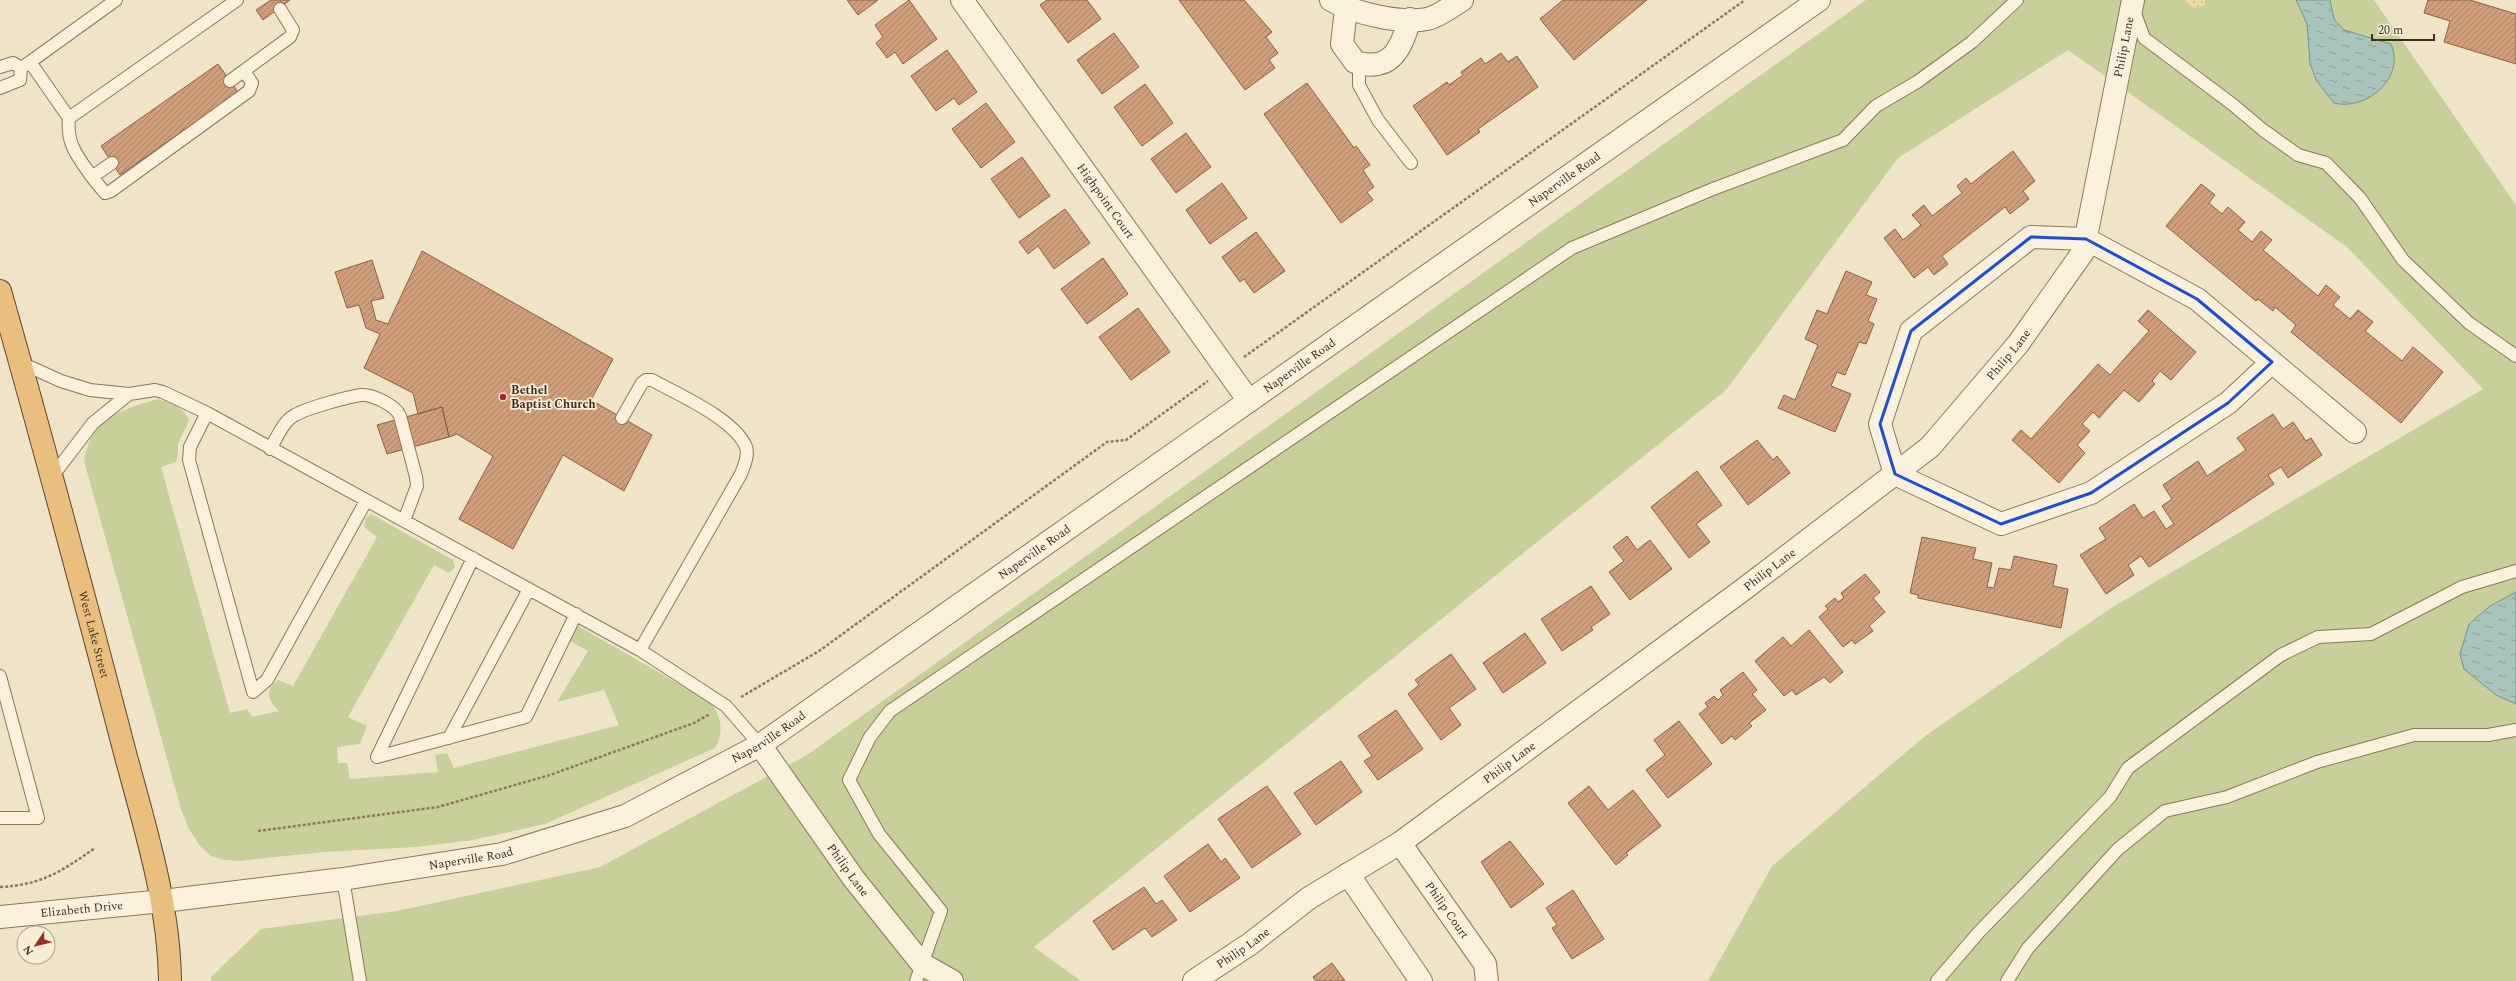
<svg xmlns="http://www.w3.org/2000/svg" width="2516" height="981" font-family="Spectral,serif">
<defs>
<pattern id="sand-dots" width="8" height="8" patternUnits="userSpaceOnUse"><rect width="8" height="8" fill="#ecd9a5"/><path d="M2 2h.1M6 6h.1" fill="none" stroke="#cbbb8e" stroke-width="1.8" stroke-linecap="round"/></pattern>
<pattern id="water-ripples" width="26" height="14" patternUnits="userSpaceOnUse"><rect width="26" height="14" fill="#a9c4bc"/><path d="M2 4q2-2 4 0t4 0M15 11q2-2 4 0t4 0" fill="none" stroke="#8ba098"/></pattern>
<pattern id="building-hatch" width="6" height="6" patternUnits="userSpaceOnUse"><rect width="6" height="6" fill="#cf9f7d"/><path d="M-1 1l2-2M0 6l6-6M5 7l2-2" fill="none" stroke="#a98266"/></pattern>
</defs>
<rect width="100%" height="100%" fill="#f0e4c8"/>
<!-- grass -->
<path fill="#c9cf9b" d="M1866 0H2374L2516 205V981H1708L1772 866 1925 736 2111 608 2483 389 2347 247 2068 50 1898 158 1726 390 1034 947 1081 981H211V977L261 929 397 911 600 867 807 755Z
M158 399C172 404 183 406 189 420L178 444V454L176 462 161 467 230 713 247 709 252 717 279 711C268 701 264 691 278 680L293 686 377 537 364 527 366 518 371 514 453 560 455 567 449 573 434 565 348 717 367 726 360 744 337 747 338 763H347L350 779 438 772 435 755 447 753 454 768 619 725 604 690 557 702 588 651 570 641 578 626 709 701C721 714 725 732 715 748L545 824 473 840 417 847 325 852 238 861 225 860 211 856 200 846 189 829 181 809 84 461C91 417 121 410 158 399Z"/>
<!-- sand -->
<path fill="url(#sand-dots)" d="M2184 0H2205V5L2194 8Z"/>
<!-- water -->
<path fill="url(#water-ripples)" stroke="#6f938a" d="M2296 0H2330L2334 19 2344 30 2391 44C2406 78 2366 111 2334 103L2316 80 2310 63 2307 24Z
M2516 592V704L2496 695 2464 669 2460 654 2469 624 2490 606Z"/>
<!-- building -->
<path fill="url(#building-hatch)" stroke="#8d5f41" d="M271 0H290L263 20 256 10Z
M847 0H878L858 15Z
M909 0 937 39 903 64 895 52 887 58 876 43 883 37 875 25Z
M1047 0H1087L1101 19 1068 43 1040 5Z
M1179 0H1244L1272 32 1266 37 1278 53 1269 60 1275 68 1245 90Z
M1563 0H1647L1574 60 1540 19Z
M2428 0H2470L2516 14V64L2444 42 2450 21 2424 13Z
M1114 33 1139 67 1102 94 1077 60Z
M947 50 977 92 959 105 954 98 936 111 911 76Z
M1501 53 1508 62 1517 56 1538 87 1478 129 1480 132 1447 155 1413 106 1447 82 1449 85 1463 75 1461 72 1481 58 1485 64Z
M218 64 238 92 120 175 101 146Z
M1307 83 1354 148 1356 146 1370 165 1363 170 1374 187 1367 192 1373 200 1341 223 1264 114Z
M1145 84 1173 123 1142 146 1114 107Z
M986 103 1015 142 981 168 952 129Z
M1186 133 1211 167 1176 193 1151 159Z
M2013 151 2035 181 2023 191 2029 199 2010 214 2005 207 1942 256 1948 264 1934 275 1928 267 1914 278 1884 238 1895 229 1903 240 1921 225 1912 215 1924 205 1932 216 1962 193 1957 186 1966 178 1971 184Z
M1022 157 1050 196 1019 218 991 179Z
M1222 183 1247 218 1210 244 1186 210Z
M2201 184 2215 195 2209 203 2222 214 2228 207 2245 222 2238 230 2252 242 2261 231 2272 240 2263 250 2318 296 2326 285 2340 297 2333 305 2350 319 2358 310 2373 322 2365 331 2402 361 2413 347 2443 372 2401 423 2291 332 2296 325 2275 307 2273 311 2258 299 2256 301 2166 226Z
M1065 209 1090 243 1054 269 1038 246 1028 254 1019 242Z
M1256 232 1285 271 1254 293 1244 279 1240 282 1222 257Z
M422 251 613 359 591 400 652 435 624 491 563 455 513 549 459 519 493 456 457 434 449 437 442 407 418 414 413 393 364 368 380 334 366 328 359 305 347 308 335 272 372 260 384 298 371 301 376 320 388 324Z
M1103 258 1128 294 1087 324 1061 289Z
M1846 271 1872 282 1866 295 1877 299 1868 321 1874 324 1866 344 1859 342 1845 375 1837 372 1831 386 1851 394 1835 432 1778 408 1784 395 1795 400 1818 345 1805 339 1817 310 1827 314Z
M1138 308 1170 352 1131 380 1099 337Z
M2148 310 2196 352 2171 380 2160 371 2152 381 2155 384 2139 402 2124 390 2099 418 2093 412 2082 424 2090 431 2077 445 2085 453 2059 483 2012 440 2021 430 2031 439 2098 364 2110 375 2149 331 2138 321Z
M442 407 449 437 387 454 377 425Z
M2273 414 2283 429 2293 422 2306 441 2311 438 2322 455 2288 478 2281 467 2268 475 2274 484 2149 567 2141 556 2128 565 2134 575 2106 594 2080 555 2106 539 2099 528 2134 504 2143 518 2154 511 2166 529 2174 524 2162 506 2172 499 2163 485 2198 461 2207 476 2246 450 2237 438Z
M1757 440 1773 460 1777 456 1790 473 1748 505 1720 467Z
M1697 471 1722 505 1696 524 1710 542 1689 558 1651 507Z
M1627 536 1637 550 1650 540 1672 569 1630 600 1609 572 1624 561 1613 547Z
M1922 537 1976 548 1973 559 1992 563 1987 587 1994 588 1999 568 2011 570 2014 556 2057 565 2053 586 2068 589 2061 628 1918 598V595L1910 593Z
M1865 574 1880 592 1873 598 1885 612 1869 626 1873 631 1855 644 1852 640 1843 647 1819 617 1828 609 1825 606 1835 598 1838 602 1844 598 1841 593Z
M1591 586 1610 614 1591 627 1593 630 1562 651 1541 619Z
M1809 630 1843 672 1830 683 1824 677 1796 695 1792 690 1784 696 1755 661 1783 637 1791 646Z
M1525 633 1546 663 1503 693 1483 663Z
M1451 654 1476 689 1449 708 1461 725 1441 740 1408 694 1419 685 1415 680Z
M1743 672 1757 690 1752 694 1766 710 1749 723 1752 726 1735 740 1732 736 1722 744 1699 714 1708 707 1705 703 1714 696 1718 700 1723 695 1720 690Z
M1396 710 1423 749 1378 780 1364 761 1372 756 1358 736Z
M1679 721 1712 764 1668 798 1646 770 1665 755 1654 740Z
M1341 761 1362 792 1316 825 1294 793Z
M1267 786 1301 834 1252 868 1218 819Z
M1589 786 1608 810 1633 790 1661 826 1626 853 1628 855 1616 865 1568 803Z
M1510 841 1544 884 1511 908 1481 862Z
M1208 844 1221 862 1225 858 1240 878 1190 912 1164 876Z
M1144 887 1156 904 1162 900 1177 920 1152 937 1145 928 1113 950 1093 921Z
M1573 890 1604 939 1572 959 1552 928 1557 925 1546 908Z
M1332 963 1345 981H1316L1313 977Z"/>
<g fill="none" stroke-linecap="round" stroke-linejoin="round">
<defs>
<path id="service" d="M2134 11 2144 38 2232 104 2263 130 2298 155 2326 163 2360 198 2403 260 2469 323 2516 356
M30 62 116 0
M1359 63V85L1378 120 1411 163
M0 67 13 63 21 68
M230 81 290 37 293 30 280 9
M0 88 20 80 21 68 30 62 69 118 237 0
M69 118C66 144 78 157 92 177L112 163
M92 177 105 193 111 191 249 91 252 83 244 71
M21 363 61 381 90 390 129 394 155 390 163 392 207 413 640 650 726 706 760 745
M207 413 190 447 189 460 253 692 267 680 366 501
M622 418 642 383 646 380H652C677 394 735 419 746 447 749 455 744 466 741 474L640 650
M270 449C277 438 283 421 295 415 307 408 347 397 361 395 373 394 396 406 400 416L416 477 417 486 404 521
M51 478 93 423 129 394
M473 558 377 757 526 717 576 614
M0 676 38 818H0
M449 738 529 589
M343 879 360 981
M916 981 941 911 879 834 849 780 870 737 890 711 1572 248 1713 189 1843 140 1876 106 1917 82 1972 42 2017 0
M1937 981 1979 932 2110 797 2128 768 2281 655 2318 637 2371 634 2462 587 2516 571
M2007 981 2028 948 2118 849 2165 811 2227 797 2317 762 2414 735H2488L2516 730"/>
<g id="minor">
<path id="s1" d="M962 0 1249 401"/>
<path d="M1331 0C1353 13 1401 24 1427 19 1438 17 1452 6 1462 0"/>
<path d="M1346 9 1342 44 1355 62C1392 73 1401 48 1410 19"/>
<path d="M2272 362 2228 403 2091 493 2001 524 1895 474 1880 424 1911 331 2031 237 2086 239 2197 299 2355 432"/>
<path id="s2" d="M760 745 854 879 922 964 952 981"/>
<path id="s3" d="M1400 843 1485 964 1487 981"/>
<path d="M1348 874 1421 981"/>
<path id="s4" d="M0 917 163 901"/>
<path id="s5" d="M1194 981 1250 944 1309 898 1400 843 1744 589 1930 447 2018 344 2083 252 2133 0"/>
</g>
<g id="tertiary">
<path id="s6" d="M163 901 343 879 502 854 625 816 760 745 1819 0"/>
</g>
<g id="trunk">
<path id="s7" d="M0 291C41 435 80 581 118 726 139 810 169 894 170 981"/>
</g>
</defs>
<!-- service casing -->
<use href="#service" stroke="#8d765c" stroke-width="14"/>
<!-- minor casing -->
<use href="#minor" stroke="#8d765c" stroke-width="24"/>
<!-- tertiary casing -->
<use href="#tertiary" stroke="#8d765c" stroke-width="24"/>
<!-- trunk casing -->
<use href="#trunk" stroke="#5b4430" stroke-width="24"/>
<!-- path -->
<path stroke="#8d765c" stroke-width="2.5" stroke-dasharray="3 2" stroke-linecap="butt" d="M1244 357 1745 0
M741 697 819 651 1107 442 1126 440 1208 381
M258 831 438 807 550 775 694 723 710 714
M0 887C42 885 62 871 95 848"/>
<!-- service -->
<use href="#service" stroke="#faf1dc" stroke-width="12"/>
<!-- minor -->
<use href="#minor" stroke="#faf1dc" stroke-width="22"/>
<!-- tertiary -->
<use href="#tertiary" stroke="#faf1dc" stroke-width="22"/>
<!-- trunk -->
<use href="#trunk" stroke="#eabe7c" stroke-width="22"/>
</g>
<!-- marked area -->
<path fill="none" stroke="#1d4ed8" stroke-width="3" stroke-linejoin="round" d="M2031 237 2086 239 2197 299 2272 362 2228 403 2091 493 2001 524 1895 474 1880 424 1911 331Z"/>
<!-- markers -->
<circle fill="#9e2a2b" stroke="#f7eed8" stroke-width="1.5" cx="503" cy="397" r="4"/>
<g text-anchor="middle" stroke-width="3.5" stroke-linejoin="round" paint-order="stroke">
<!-- street labels -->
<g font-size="12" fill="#3d2e20" stroke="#f7eed8">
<text dy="4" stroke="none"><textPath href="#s5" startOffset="1367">Philip Lane</textPath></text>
<text dy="4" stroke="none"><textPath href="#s6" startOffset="1607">Naperville Road</textPath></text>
<text dy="4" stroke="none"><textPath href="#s1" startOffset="247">Highpoint Court</textPath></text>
<text dy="4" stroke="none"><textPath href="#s5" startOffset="1031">Philip Lane</textPath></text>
<text dy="4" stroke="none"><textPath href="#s6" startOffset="1283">Naperville Road</textPath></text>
<text dy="4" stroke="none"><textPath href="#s6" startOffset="959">Naperville Road</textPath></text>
<text dy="4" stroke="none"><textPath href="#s5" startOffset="708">Philip Lane</textPath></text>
<text dy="4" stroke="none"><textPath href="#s7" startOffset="356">West Lake Street</textPath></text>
<text dy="4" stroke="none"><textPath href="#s6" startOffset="635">Naperville Road</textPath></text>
<text dy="4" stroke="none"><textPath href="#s5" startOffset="384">Philip Lane</textPath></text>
<text dy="4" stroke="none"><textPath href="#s6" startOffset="311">Naperville Road</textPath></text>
<text dy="4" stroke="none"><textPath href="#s2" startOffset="153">Philip Lane</textPath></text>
<text dy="4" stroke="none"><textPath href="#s4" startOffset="82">Elizabeth Drive</textPath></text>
<text dy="4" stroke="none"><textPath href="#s3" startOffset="82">Philip Court</textPath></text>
<text dy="4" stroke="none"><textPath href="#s5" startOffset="59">Philip Lane</textPath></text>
</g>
<!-- poi labels -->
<g font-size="12" font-weight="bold" fill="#3d2e20" stroke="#f7eed8" text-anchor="start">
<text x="511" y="394">Bethel<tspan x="511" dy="14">Baptist Church</tspan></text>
</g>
</g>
<!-- north arrow -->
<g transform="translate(36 945) rotate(235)"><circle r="19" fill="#f7eed8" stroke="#ada18e"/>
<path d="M0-3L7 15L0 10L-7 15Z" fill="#9e2a2b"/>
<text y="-6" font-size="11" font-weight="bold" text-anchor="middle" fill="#3d2e20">N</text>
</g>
<!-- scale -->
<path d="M2372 34v6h62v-6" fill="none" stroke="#3d2e20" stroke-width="2"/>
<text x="2378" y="34" font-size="12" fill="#3d2e20" stroke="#f7eed8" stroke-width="3" paint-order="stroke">20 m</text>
</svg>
